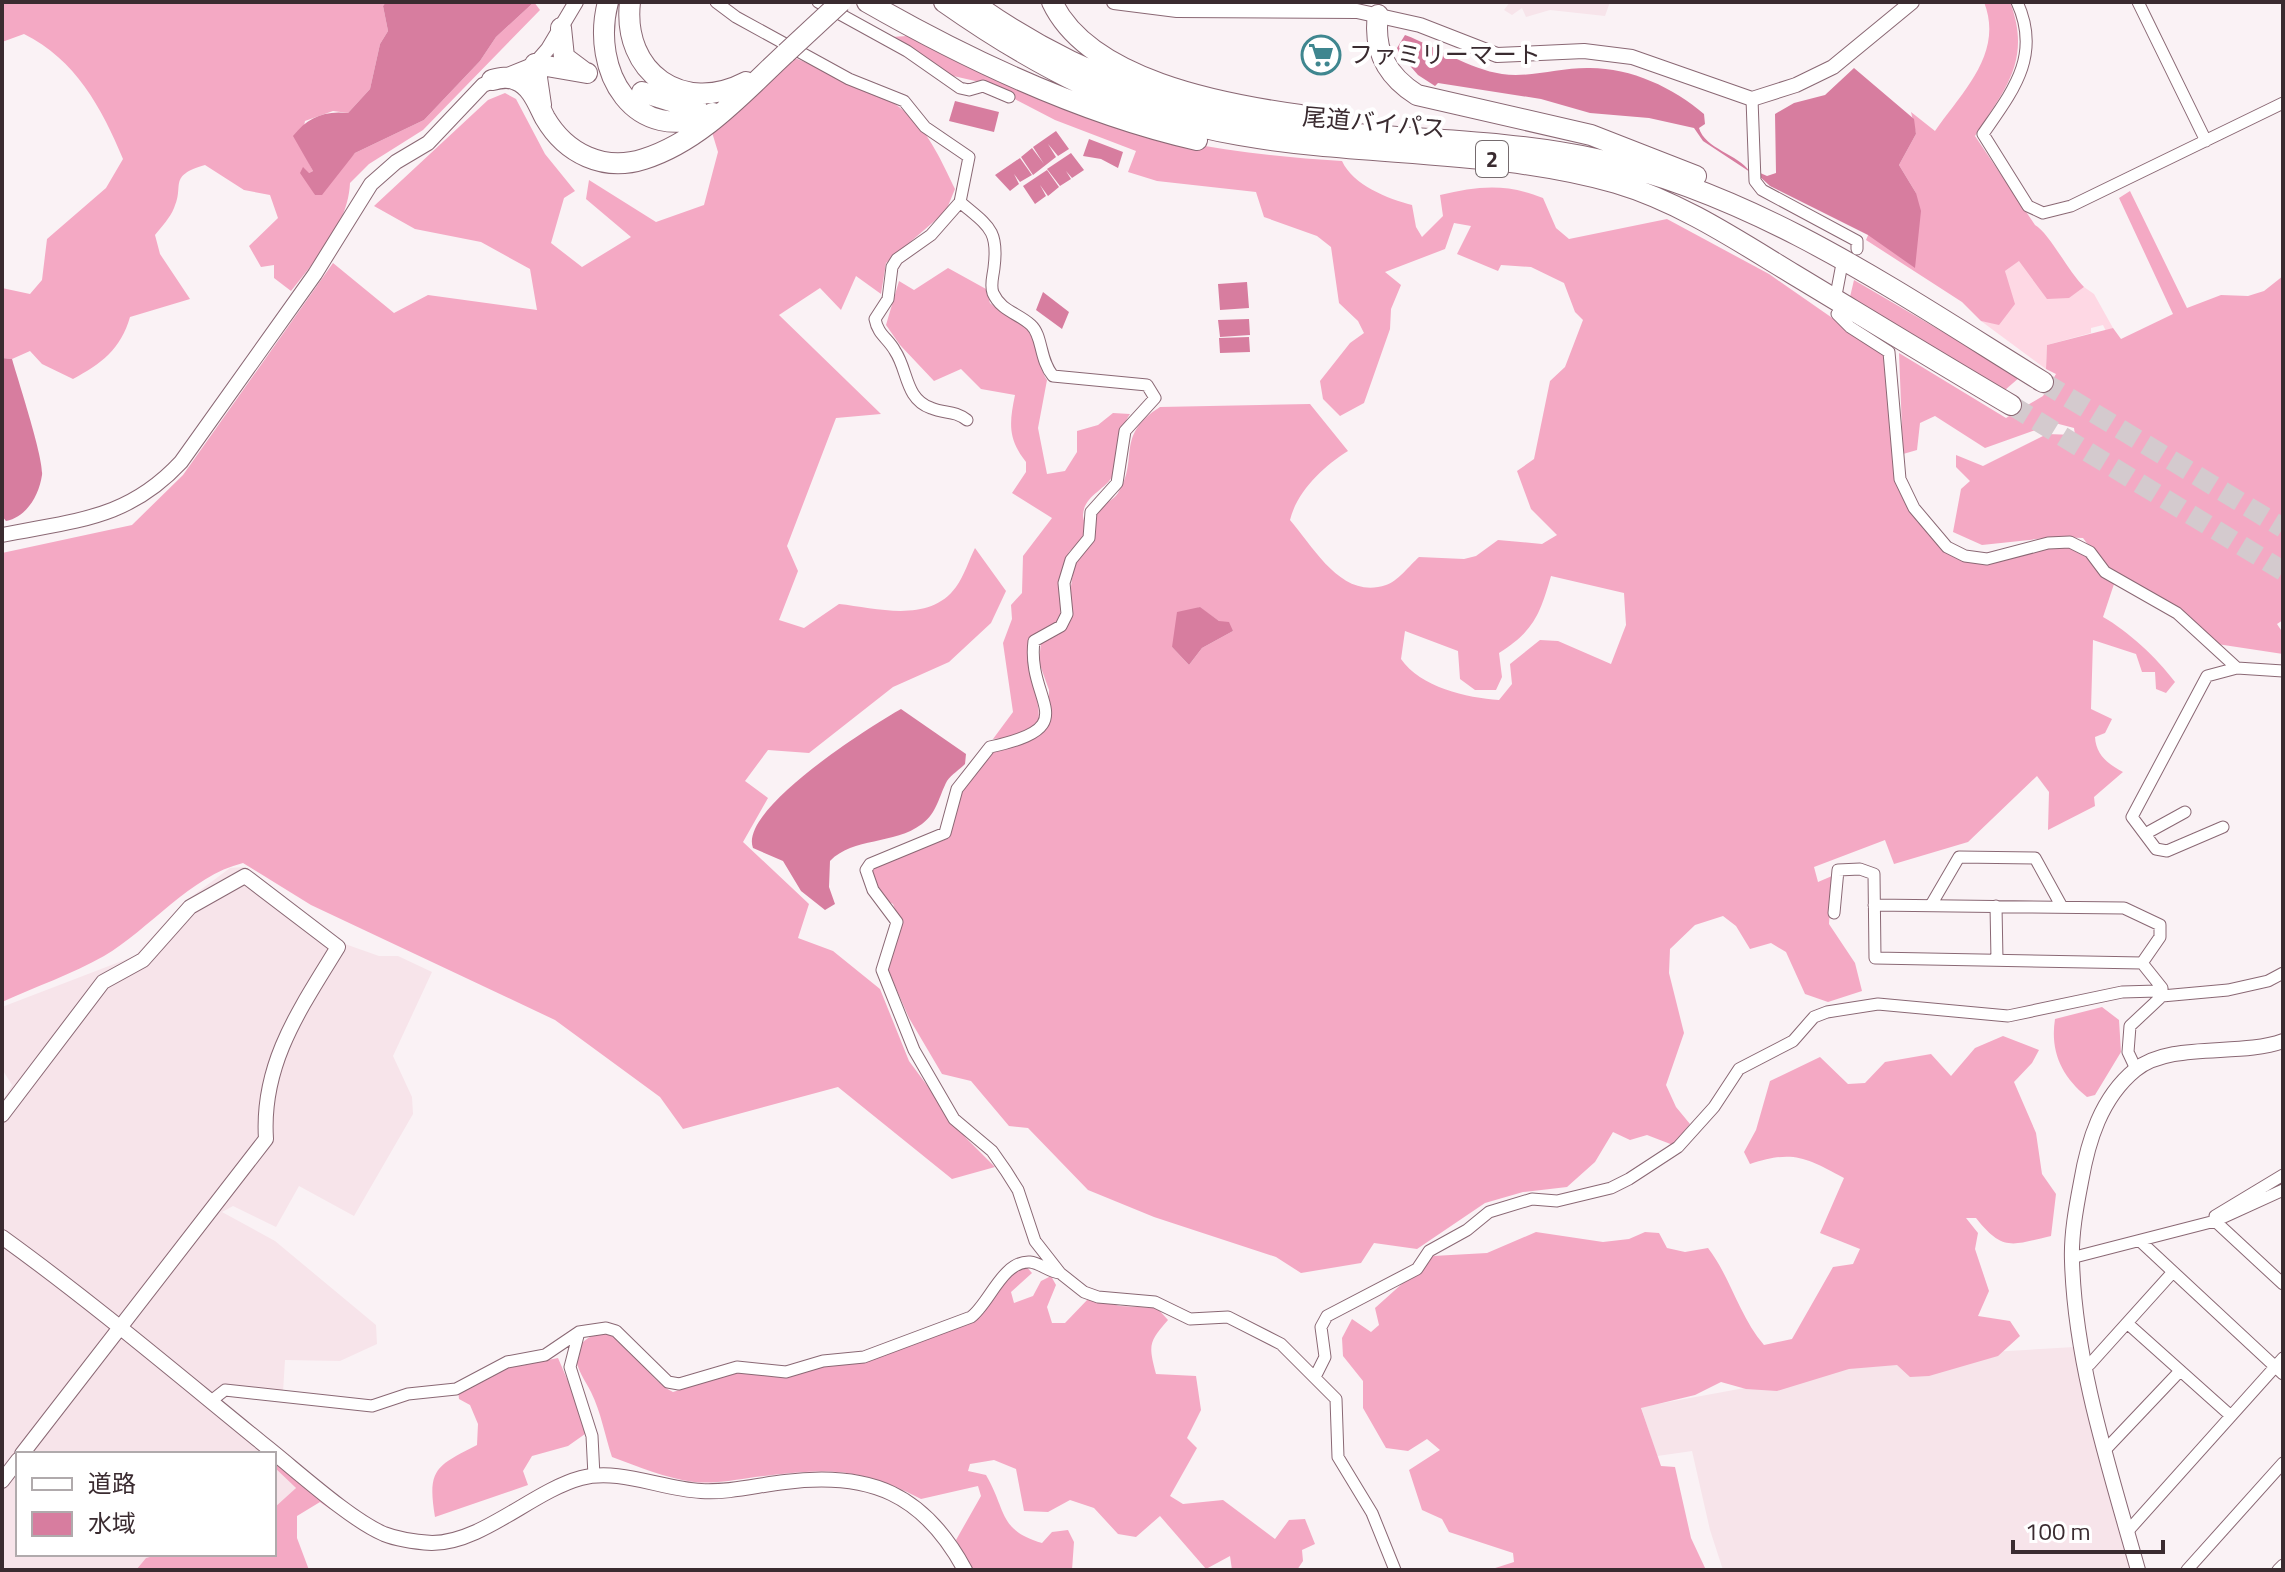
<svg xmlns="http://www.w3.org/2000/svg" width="2285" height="1572" font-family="'Titillium Web','Noto Sans JP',sans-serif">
<rect width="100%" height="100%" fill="#faf2f5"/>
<!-- built -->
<path fill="#f7e4ea" d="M1510 2H1610L1605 16 1550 10 1526 17 1522 8 1512 15 1504 10Z
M243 867 345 944 379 956H398L432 972 393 1056 412 1097 413 1114 354 1216 299 1186 276 1227 233 1206 222 1212 275 1241 376 1325 377 1344 340 1361 285 1360 283 1392 222 1386 209 1408 260 1448V1454H18V1554H161L146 1558 136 1570H2V1102L12 1085 2 1069V1007L135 956 183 903 230 868Z
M2074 1347 2130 1570H1723L1710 1530 1692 1451 1657 1456 1641 1407 1870 1365 1991 1352Z
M274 1467 296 1488 276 1508H274Z"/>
<!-- green -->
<path fill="#fed8e4" d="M2020 260 2068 298 2084 287 2094 294 2113 328 2106 331 2103 325 2091 328V333L2047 345 2046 369 1981 321 1999 324 2008 285 2005 271Z"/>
<!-- forest -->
<path fill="#f4a9c4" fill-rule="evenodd" d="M2 2H386L383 6 388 31 380 44 370 89 348 113 333 111 305 121 300 146 313 171 309 173 315 195 355 153 424 120 480 61 496 37 534 2 540 10 423 130 369 164 350 183C348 225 316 259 291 291L274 278V265L261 267 249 246 278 218 270 195 244 190 205 165C167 176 185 185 174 208 170 218 162 226 155 235L160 254 190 299 130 317C121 349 101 364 73 379L42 364 30 351 12 359 2 358V288L30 294 42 280 47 239 106 188 123 159C102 108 75 59 24 34L2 42Z
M1984 2H2010C2032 60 2005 89 1975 136L2035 225C2049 233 2068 271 2084 287L2069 298 2047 299 2019 261 2005 271 2015 304 1999 325 1981 321 1962 302 1866 240 1869 233 1916 193 1899 165 1916 134 1911 112 1935 131C1963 91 2004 53 1984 2Z
M907 36C965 62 1024 96 1085 116 1172 145 1251 155 1342 161 1353 185 1388 199 1412 205L1416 227 1422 237 1443 216 1440 195C1478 186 1506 183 1543 198L1556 228 1569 239 1667 219 1769 274 1887 356C1890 388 1889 422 1894 454 1902 501 1935 569 1991 562 2016 559 2049 538 2074 548 2091 555 2099 573 2114 584L2103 617C2128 631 2157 658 2175 682L2166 693 2156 689 2155 672H2142L2136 654 2093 640 2091 709 2112 719 2105 733 2095 737C2096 755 2108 764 2123 772L2094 797 2095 806 2048 830 2049 792 2037 776 1968 842 1894 864 1885 840 1814 867 1818 882 1832 876 1829 924 1855 963 1862 991 1828 1002 1805 994 1786 952 1771 943 1750 949 1736 926 1723 916 1695 925 1670 949 1669 973 1684 1033 1666 1085 1676 1107 1690 1124 1673 1145 1647 1135 1630 1140 1613 1132 1595 1162 1567 1187 1523 1192 1485 1203 1417 1249 1374 1243 1361 1263 1301 1273 1276 1257 1154 1217 1088 1190 1028 1128 1009 1126 971 1081 942 1074 909 1018 888 970 901 927 893 904 883 899 868 873 875 864 947 839 961 788 991 750C1015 746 1032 742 1049 724V690L1039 662 1041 642 1069 622C1069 584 1075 547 1095 514 1100 505 1112 502 1118 493 1140 459 1114 436 1160 407L1310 404 1348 451C1324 466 1297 491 1290 520 1315 549 1342 600 1386 585 1397 582 1410 565 1419 557L1464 559 1476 556 1498 540 1542 544 1557 535 1531 509 1517 471 1534 459 1550 381 1565 367 1583 320 1575 312 1564 283 1531 267 1501 265 1498 271 1457 254 1471 226 1454 223 1445 249 1385 272 1401 285 1391 309 1390 329 1364 403 1340 416 1323 399 1320 381 1350 343 1364 333 1358 321 1339 303 1331 247 1317 236 1264 217 1256 192 1157 181 1128 172 1136 151 1055 120 984 83 949 75 891 37ZM1551 576 1624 593 1626 625 1611 664 1558 641 1540 640 1510 664 1512 684 1499 700C1467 698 1420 687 1401 659L1405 631 1458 651 1460 679 1475 690H1496L1502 677 1499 653C1534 631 1540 614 1551 576ZM1199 607 1233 631 1202 648 1189 665 1172 647Z
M791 56C828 73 878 87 909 115 929 133 943 164 955 189L946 211 886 263 881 294 856 276 841 310 820 288 779 315 881 414 836 418 787 546 798 571 779 620 804 628 839 604C877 608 929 624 956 587 964 576 969 560 975 548L1006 591 991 623 949 662 893 687 809 753 768 750 745 781 768 798 743 842 809 904 798 938 833 951 880 989 909 1061 966 1138 995 1167 952 1179 838 1087 683 1129 660 1097 555 1020 311 905 243 863C190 876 150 929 104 956 72 974 35 987 2 1002V553L132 525 183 475 333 263 394 313 428 295 537 310 530 269 481 242 415 229 374 206 488 100 505 93 516 99 545 154 575 191 564 198 551 243 582 267 631 237 586 199 589 180 656 222 704 205 718 152 711 129Z
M2130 191 2187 308 2221 295 2248 296 2264 291 2283 276V620L2277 624 2283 633V654L2217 644 2171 603 2103 565 2083 538 2056 537 1982 545 1953 532 1961 489 1970 481 1956 467V455L1983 466 2047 434 2075 435 2074 428 2055 423 1985 448 1935 416 1920 423 1917 450 1903 454 1899 353 2006 418 2043 396 2056 374 2046 369 2047 345 2113 328 2121 339 2173 314 2119 198Z
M948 268 986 289 990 303C1001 313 1014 316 1025 325 1035 334 1038 366 1047 380L1038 428 1047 474 1065 471 1077 452V431L1098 425 1113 413 1130 414C1116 434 1123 454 1113 475 1106 490 1084 495 1083 515 1083 520 1087 528 1088 534L1069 552 1062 569 1060 621 1029 640C1026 668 1040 694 1039 723L1027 736 993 739 1013 712 1003 643 1012 619 1011 605 1022 593 1023 556 1052 518 1012 493 1026 472V462C1008 439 1009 424 1015 395L981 389 961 369 934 381 900 345 886 325 899 281 914 290Z
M1854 280 2020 377 2005 390 1850 297Z
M2102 1007 2119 1020 2121 1052 2095 1095 2087 1097C2061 1076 2050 1051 2055 1019Z
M2003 1036 2039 1050 2032 1063 2014 1082 2036 1133 2042 1174 2056 1194 2051 1236C2012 1245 2003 1252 1976 1218H1966L1978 1233 1975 1249 1989 1291 1978 1316 2010 1321 2020 1336 1998 1356 1929 1376 1910 1377 1897 1365 1849 1369 1777 1391 1746 1389 1721 1382 1695 1395 1641 1408 1661 1466 1675 1467 1691 1538 1706 1570H1489L1514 1562 1513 1553 1449 1532 1442 1519 1422 1510 1409 1470 1440 1450 1427 1439 1408 1451 1386 1448 1363 1408V1381L1343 1356 1342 1338 1352 1319 1371 1332 1379 1325 1375 1308 1433 1256 1487 1253 1536 1232 1603 1242 1629 1239 1645 1232 1659 1233 1667 1248 1685 1252 1708 1248C1731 1278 1739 1316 1764 1345L1792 1339 1833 1267 1853 1264 1860 1249 1820 1233 1844 1178C1805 1157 1793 1150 1750 1164L1744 1152 1756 1130 1770 1081 1820 1057 1848 1084 1865 1083 1885 1062 1931 1054 1951 1076 1975 1048Z
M1025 1265 1032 1273 1011 1292 1014 1303 1033 1296 1041 1281 1051 1276 1056 1285 1047 1307 1052 1323H1065L1089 1298 1120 1306 1157 1308 1168 1320C1149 1342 1148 1344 1156 1374L1196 1376 1201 1410 1187 1438 1197 1448 1170 1496 1183 1504 1223 1500 1275 1539 1289 1520 1305 1519 1315 1544 1302 1550 1303 1561 1297 1570H1232L1230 1556 1206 1569 1160 1516 1136 1537 1118 1534 1094 1508 1070 1500 1048 1512 1024 1511 1016 1469 994 1460 970 1464 968 1471 986 1475C1007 1511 998 1530 1042 1543L1052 1532 1068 1530 1074 1542 1072 1570H973L956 1540 981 1496 978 1486 921 1499C856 1465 826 1469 755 1477 735 1480 714 1484 694 1482 665 1478 639 1467 612 1457 605 1436 601 1412 591 1392 582 1374 562 1351 592 1336 599 1333 608 1333 615 1337 636 1350 648 1379 673 1392L738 1371 791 1374 966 1321 1006 1279Z
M558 1358 580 1409 585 1434 568 1446 532 1456 523 1471 528 1485 435 1517C427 1469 436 1466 477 1445L478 1424 470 1405 459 1399 458 1390 498 1370Z
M274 1459 334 1507 330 1509 320 1502 297 1516V1538L309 1570H136L146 1558 161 1554H274V1508L296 1488 274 1467Z"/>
<!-- water -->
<path fill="#d77d9f" d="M386 2H534L496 37 480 61 424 120 355 153 322 195H315L300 173 303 167 309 173 313 171 293 136C307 118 324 110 348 113L370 89 380 44 388 31 383 6Z
M1405 35C1437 47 1469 69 1502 74 1529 78 1559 68 1587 68 1629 67 1673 87 1704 114L1705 124 1699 128C1705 149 1738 154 1750 172L1703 141 1694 128 1649 118 1590 113 1541 99 1438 83 1435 86 1418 75 1398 52 1397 48Z
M1854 68 1914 119 1916 134 1899 165 1916 193 1921 211 1915 268 1868 235 1770 186 1758 175V172L1767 176 1776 173 1775 114 1794 103 1825 95Z
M955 101 999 112 994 132 949 121Z
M1056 131 1069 149 1058 156 1048 144 1056 157 1033 175 1021 157 1032 148 1044 164 1033 147Z
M1089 139 1123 152 1118 168 1101 159 1083 156Z
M1071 153 1084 170 1072 178 1066 171 1071 179 1060 186 1047 169Z
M1020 158 1032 175 1020 182 1014 174 1019 184 1010 191 995 175Z
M1047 170 1059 187 1048 196 1040 185 1046 196 1035 204 1023 186Z
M1247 282 1249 308 1220 310 1218 284Z
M1043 292 1069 312 1062 329 1036 310Z
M1249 319 1250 335 1220 337 1218 320Z
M1249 337 1250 352 1220 353 1219 338Z
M2 358 12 359C18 380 44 459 42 475 39 495 27 517 6 521L2 516Z
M1200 607 1219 621 1229 622 1233 631 1202 648 1189 665 1172 647 1177 612Z
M901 709 966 754 965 764C960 769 951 775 947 781 939 796 937 813 922 824 894 845 853 837 830 861L829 887 835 904 825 910 801 891 783 861 753 848C738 809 874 724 901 709Z"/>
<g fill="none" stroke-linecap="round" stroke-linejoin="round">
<!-- highway-tunnel -->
<path stroke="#d4cace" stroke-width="20" stroke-dasharray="20 10" stroke-linecap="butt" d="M2043 382 2283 528
M2011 405 2283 571"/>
<defs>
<path id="street" d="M716 2 736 17 849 79 904 101 925 127 969 157 960 202 931 235 897 259 892 267 888 299 875 319C878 335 888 338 895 351 908 370 905 399 931 408 945 414 954 410 967 420
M818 2 907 51 960 88 969 90 983 86 1009 97
M2017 2C2042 56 2012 92 1983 134L2028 206 2043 213 2071 206 2283 103
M2138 2 2206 141
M1752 99 1755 181 1762 190 1857 241V249
M960 202C988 226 999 229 994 268 993 277 990 285 993 293 1001 311 1018 313 1031 325 1043 336 1039 359 1053 376L1147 385 1155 398 1125 431 1117 483 1091 512 1089 538 1071 560 1064 583 1067 614 1061 626 1034 641C1026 703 1087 726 990 747L957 789 945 833 870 864 866 870 873 890 897 922 882 970 914 1050 954 1119 992 1151 1006 1171 1018 1190 1035 1241 1060 1273 1084 1292 1098 1297 1155 1302 1190 1319 1228 1317 1281 1344 1336 1399 1338 1457 1372 1513 1395 1570
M1837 290 1841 269
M1837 314 1850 327 1889 352 1900 479 1914 508 1947 547 1965 556 1987 559 2048 543 2070 542 2090 552 2105 572 2177 613 2237 668 2283 671
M2223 827 2167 851 2156 849 2132 817 2207 676 2237 668
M2145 834 2185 812
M1874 905 2124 908 2160 925V937L2142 963
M1931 905 1959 857 2035 858 2062 907
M1996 906 1997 960
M1834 913 1838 870 1860 869 1874 874 1875 958 2142 963 2162 988V995
M2136 1069 2128 1052 2130 1026 2162 996 2228 990 2268 981 2283 973
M2283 1175 2215 1216V1221L2283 1284
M2140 1241 2283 1374
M2071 1258 2215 1221 2283 1190
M2127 1323 2231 1416
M579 1332 570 1367 592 1436 594 1476
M2084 1366 2090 1364 2172 1273
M1315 1377 1325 1357 1321 1327 1327 1316 1417 1269 1429 1251 1467 1230 1489 1212 1532 1199 1557 1201 1611 1188 1629 1179 1678 1147 1714 1107 1739 1069 1793 1041 1814 1017 1827 1012 1878 1004 2008 1016 2122 992 2157 991 2162 996
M211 1401 225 1390 372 1406 408 1394 456 1389 507 1362 545 1355 579 1332 606 1328 616 1331 668 1382 679 1384 737 1367 786 1372 823 1361 864 1357 971 1317C989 1304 1003 1260 1030 1262 1040 1263 1049 1272 1060 1273
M2106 1449 2180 1371
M2127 1532 2283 1358
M2187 1570 2283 1463
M2278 1570 2283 1565"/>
<path id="secondary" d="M1114 2 1177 10 1357 11 1420 25 1497 55 1584 51 1632 57 1752 99 1796 85 1833 67 1912 2
M2 535C75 520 127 520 181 462L315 274 371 184 396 162 428 143 483 85 535 64 548 49 576 2
M2 1115 103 982 143 960 190 907 245 876 338 947C300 1009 261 1064 266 1139L22 1454
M2 1237C92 1302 177 1374 263 1444 295 1469 349 1519 384 1534 399 1540 417 1542 432 1543 482 1543 533 1491 581 1478 619 1468 662 1489 701 1491 728 1493 758 1485 785 1482 870 1471 924 1494 965 1570
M2 1481 18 1460
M2138 1570C2110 1470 2075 1365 2072 1261 2071 1235 2076 1208 2081 1182 2088 1141 2101 1098 2135 1070 2171 1041 2240 1057 2283 1041"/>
<path id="highway" d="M608 2C590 71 634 148 713 113
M630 2C622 73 683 115 746 82
M867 2C970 61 1082 114 1197 140
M944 2C1035 66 1129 116 1239 135 1364 157 1493 148 1616 183 1680 202 1737 240 1793 274 1866 318 1938 362 2011 405
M972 2C1080 80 1199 120 1331 132 1419 140 1509 140 1596 159 1761 196 1902 295 2043 382
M1052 2C1089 80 1221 104 1300 115
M1378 15C1373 51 1387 76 1417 95L1591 135 1696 176
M561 28 564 57 584 72
M492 80C500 78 508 76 516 80 532 86 538 105 545 118 566 154 604 172 644 159 701 141 744 92 786 53
M642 92 680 104 696 105
M541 105 535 64 587 73"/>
</defs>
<!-- street casing -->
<use href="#street" stroke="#8a6874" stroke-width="13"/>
<!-- secondary casing -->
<use href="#secondary" stroke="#8a6874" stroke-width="16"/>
<!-- highway casing -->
<use href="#highway" stroke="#8a6874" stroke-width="22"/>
<!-- street -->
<use href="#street" stroke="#fff" stroke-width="11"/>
<!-- secondary -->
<use href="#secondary" stroke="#fff" stroke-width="14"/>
<!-- highway -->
<use href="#highway" stroke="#fff" stroke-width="20"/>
<defs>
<path id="highway-bridge" d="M786 53 841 2"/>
</defs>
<!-- highway-bridge casing -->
<use href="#highway-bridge" stroke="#8a6874" stroke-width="22" stroke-linecap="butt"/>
<!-- highway-bridge -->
<use href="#highway-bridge" stroke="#fff" stroke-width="20"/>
</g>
<!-- icons -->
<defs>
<symbol id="supermarket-ring" viewBox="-11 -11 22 22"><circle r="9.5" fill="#fff" stroke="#3f868f" stroke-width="1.5"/><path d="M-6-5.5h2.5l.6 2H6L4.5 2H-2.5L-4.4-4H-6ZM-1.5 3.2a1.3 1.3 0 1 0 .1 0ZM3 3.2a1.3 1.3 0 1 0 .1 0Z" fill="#3f868f"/></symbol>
</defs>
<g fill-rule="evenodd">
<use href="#supermarket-ring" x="1299" y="33" width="44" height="44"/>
</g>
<g text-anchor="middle" stroke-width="8" stroke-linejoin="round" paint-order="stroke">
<!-- shield labels -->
<rect fill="#fff" stroke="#756b6e" stroke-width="2" x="1476" y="141" width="32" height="36" rx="6"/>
<g font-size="22" font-weight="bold" fill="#3a2b30">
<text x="1492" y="167">2</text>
</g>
<!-- poi labels -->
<g font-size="24" fill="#3a2b30" stroke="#fff" text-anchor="start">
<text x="1349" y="63">ファミリーマート</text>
</g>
<!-- street labels -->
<g font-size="24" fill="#3a2b30" stroke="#fff">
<text transform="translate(1374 123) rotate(5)" y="8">尾道バイパス</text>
</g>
</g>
<!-- border -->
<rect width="2285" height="1572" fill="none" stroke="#3a2b30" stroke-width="8"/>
<!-- legend -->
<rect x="16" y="1452" width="260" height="104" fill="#ffffff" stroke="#b0aaac" stroke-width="2"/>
<rect x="32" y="1478" width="40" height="12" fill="#ffffff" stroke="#b0aaac" stroke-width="2"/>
<text x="88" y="1492" font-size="24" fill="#3a2b30">道路</text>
<rect x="32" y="1512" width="40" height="24" fill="#d77d9f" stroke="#b0aaac" stroke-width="2"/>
<text x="88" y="1532" font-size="24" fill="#3a2b30">水域</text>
<!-- scale -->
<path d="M2013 1540v12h150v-12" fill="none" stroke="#3a2b30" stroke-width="4"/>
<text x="2025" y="1540" font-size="24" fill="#3a2b30" stroke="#ffffff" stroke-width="6" paint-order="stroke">100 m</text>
</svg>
